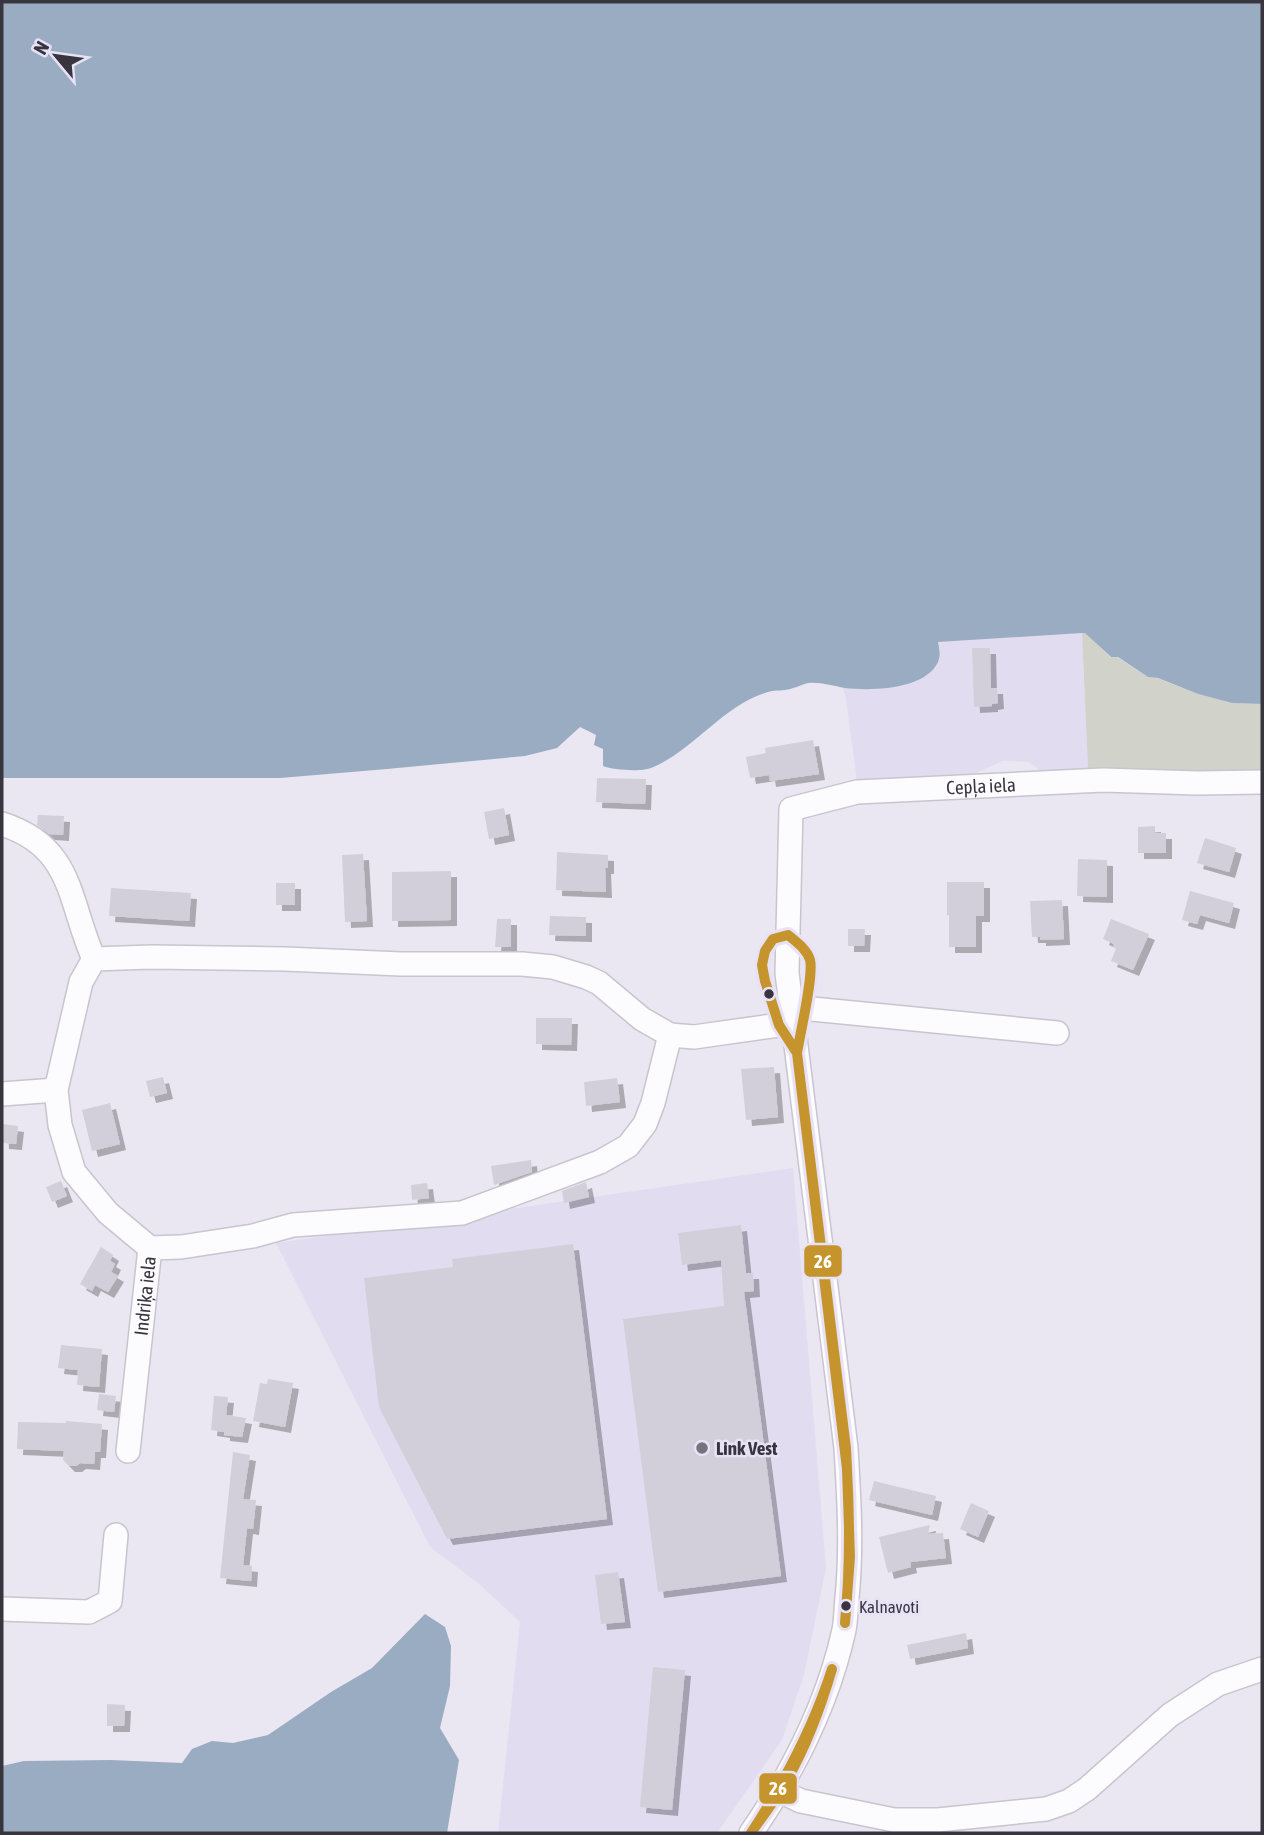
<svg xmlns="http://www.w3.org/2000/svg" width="1264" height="1835" font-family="'Asap Condensed',sans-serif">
<defs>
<filter id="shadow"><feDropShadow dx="6" dy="6" stdDeviation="0" flood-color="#0004"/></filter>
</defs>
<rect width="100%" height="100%" fill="#eae7f2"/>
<!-- built -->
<path fill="#e2dcf1" d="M1082 633 1088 770H1040L1029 762 1003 761 958 781 857 782 846 699 843 688 872 689 909 684 922 678 938 642Z
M793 1168 826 1568 804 1675 782 1740 717 1833H498L520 1622 478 1583 430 1547 276 1243Z"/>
<!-- green -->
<path fill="#d1d3ca" d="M1085 632 1110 657H1117L1148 677 1157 678 1198 694 1232 703 1262 704V773L1088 770 1082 633Z"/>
<!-- water -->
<path fill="#9aacc2" d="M2 2H1262V704L1232 703 1198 694 1158 678 1148 677 1118 657H1111L1085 633H1082L938 642C939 648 941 655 938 662 925 690 871 691 845 688 833 686 821 682 808 683 803 684 798 687 793 688 786 691 779 690 772 691 725 702 694 751 651 768 641 772 613 770 603 766V749L594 745 596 735 580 727 557 748 525 756 387 769 280 778H2Z
M425 1614 445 1627 451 1646 450 1686 440 1728 459 1760 447 1833H2V1766L24 1761 111 1760 182 1763 192 1749 212 1741 233 1743 268 1735 331 1692 372 1668Z"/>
<!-- building -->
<path fill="#d3cfda" filter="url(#shadow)" d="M972 648H990L991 688H997L998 703 992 704V706L974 707Z
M813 740 819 774 770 781 769 775 750 778 746 757 766 753 765 748Z
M597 778 646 779 645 804 596 802Z
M504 808 509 835 489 839 484 812Z
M38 815 64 816 63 835 49 834 37 825Z
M1155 826V833H1166V853H1138V827Z
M1205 838 1236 848 1229 872 1197 863Z
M557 852 608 855V868H605L606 892 556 890Z
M363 854 367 921 345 922 342 855Z
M1078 859 1107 860V897L1077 896Z
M451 871V920L392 921V872Z
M947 882H984V916H976V947H949V915H947Z
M276 883H295V905H276Z
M111 888 191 893 189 921 109 916Z
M1190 891 1234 903 1229 923 1200 915 1197 924 1182 920Z
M1062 900 1064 939 1040 940V937H1032L1030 901Z
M550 916 586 917V936L549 935Z
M497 919H511V947H495Z
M1111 919 1149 934 1133 970 1111 961 1116 949 1113 947 1114 944 1103 939Z
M848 929H865L864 946H848Z
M536 1018H572L571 1045 536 1044Z
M774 1067 778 1117 746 1120 741 1069Z
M163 1077 167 1093 150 1097 146 1081Z
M617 1078 620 1102 586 1106 584 1082Z
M110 1103 120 1144 92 1151 82 1110Z
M2 1124 18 1126 16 1144 3 1143Z
M531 1160 532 1172 494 1185 491 1166Z
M61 1181 67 1196 52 1202 46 1187Z
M586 1182 589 1197 564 1203 562 1191Z
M427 1183 429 1198 412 1200 411 1185Z
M741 1225 746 1273H753L754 1291 744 1292 781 1576 658 1592 623 1319 724 1306 721 1260 682 1265 678 1233Z
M573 1244 607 1519 447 1539 379 1407 364 1278 453 1267 452 1259Z
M101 1247 113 1255 110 1261 115 1264 111 1272 118 1276 108 1292 95 1285 92 1291 80 1284Z
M61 1345 102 1349 99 1387 77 1385 78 1370 58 1368Z
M268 1379 293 1383 285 1427 253 1421 260 1383 267 1384Z
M99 1394 116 1396 114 1412 97 1410Z
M214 1396 228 1397 226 1415 246 1418 242 1437 224 1435V1432L211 1430Z
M66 1421 102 1424 100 1452H95L94 1464 80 1463 76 1466H69L63 1460 64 1451 17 1449 18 1422 66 1423Z
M233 1452 250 1455 243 1499 256 1500 253 1529 247 1528 243 1565 252 1566 251 1581 220 1578Z
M874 1481 936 1496 932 1515 869 1500Z
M971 1503 989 1511 978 1537 960 1529Z
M930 1525 928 1534 943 1533 946 1558 910 1562 911 1567 888 1573 879 1537Z
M618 1572 625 1622 601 1624 595 1575Z
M966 1633 968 1648 910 1659 907 1645Z
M653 1667 685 1670 672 1810 640 1807Z
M107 1704 125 1705 124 1726H107Z"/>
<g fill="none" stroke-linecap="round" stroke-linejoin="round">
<defs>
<g id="minor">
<path d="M2 824C74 847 68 901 94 959"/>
<path d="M94 959 151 957 285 959 401 964H522L553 967 586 977 599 983 642 1019 670 1035 694 1037 794 1023"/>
<path d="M94 959 81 982 56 1090 60 1125 74 1172 108 1213 150 1248"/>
<path d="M792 1012 812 1009 1057 1033"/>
<path d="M2 1094 56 1090"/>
<path d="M150 1248 181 1247 253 1236 293 1225 462 1213 600 1162 628 1146 645 1124 653 1103 670 1035"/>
<path id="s1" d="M128 1451 150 1248"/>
<path d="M2 1609 89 1612 110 1601 116 1535"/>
<path d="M780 1791 801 1801 894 1820H938L1046 1809 1069 1801 1087 1789 1170 1715 1218 1684 1262 1669"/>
<path id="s2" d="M751 1833C793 1772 828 1703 844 1630 846 1619 846 1608 847 1598 852 1548 849 1498 846 1448L787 973 791 809 857 792 1103 780 1197 783 1262 782"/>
</g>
</defs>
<!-- minor casing -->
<use href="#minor" stroke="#c8c5ce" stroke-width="26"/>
<!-- minor -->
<use href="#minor" stroke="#fcfbfd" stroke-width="23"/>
<defs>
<path id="bus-1" d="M788 935C796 942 807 949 810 960 814 975 800 1034 797 1053L779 1025 765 981 762 965 765 951 773 939Z
M797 1053 846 1448 847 1469
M797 1053 847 1469
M845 1623C850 1571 850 1521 847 1469
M845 1623 850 1557 847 1469
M832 1669C820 1710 802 1757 779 1793 770 1807 760 1820 751 1833 785 1781 813 1728 832 1669Z"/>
</defs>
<!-- bus-1 casing -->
<use href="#bus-1" stroke="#e8e2f7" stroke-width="16"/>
<!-- bus-1 -->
<use href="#bus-1" stroke="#c5942d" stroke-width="10"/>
</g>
<!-- markers -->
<g fill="#38353e" stroke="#e8e2f7" stroke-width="2.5">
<circle cx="769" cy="994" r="6"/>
<circle cx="846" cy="1606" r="6"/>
</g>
<circle fill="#76737d" stroke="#e8e2f7" stroke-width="2.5" cx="702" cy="1448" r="7"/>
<g text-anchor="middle" stroke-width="5" stroke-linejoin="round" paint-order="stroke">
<!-- bus labels -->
<g font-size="17" fill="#38353e" stroke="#e8e2f7" text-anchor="start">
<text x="859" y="1613">Kalnavoti</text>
</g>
<!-- street labels -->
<g font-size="19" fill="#38353e" stroke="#e8e2f7">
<text dy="7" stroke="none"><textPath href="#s2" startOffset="1242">Cepļa iela</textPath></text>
<text dy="7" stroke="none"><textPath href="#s1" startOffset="156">Indriķa iela</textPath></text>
</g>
<!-- poi labels -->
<g font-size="19" font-weight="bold" fill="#38353e" stroke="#e8e2f7" text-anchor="start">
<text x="716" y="1455">Link Vest</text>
</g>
</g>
<g stroke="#e8e2f7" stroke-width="2.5">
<rect x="803" y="1244" width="40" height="34" rx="7" fill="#c5942d"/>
<rect x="758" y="1772" width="40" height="33" rx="7" fill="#c5942d"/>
</g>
<g font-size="19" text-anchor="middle" font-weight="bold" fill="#fff">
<text x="823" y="1268">26</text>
<text x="778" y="1795">26</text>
</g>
<!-- border -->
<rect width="1264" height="1835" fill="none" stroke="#38353e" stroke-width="7"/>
<!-- north arrow -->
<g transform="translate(56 56) rotate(299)" stroke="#e8e2f7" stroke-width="5" paint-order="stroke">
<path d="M0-5L12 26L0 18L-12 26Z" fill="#38353e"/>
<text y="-10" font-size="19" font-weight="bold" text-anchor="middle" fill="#38353e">N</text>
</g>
</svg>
